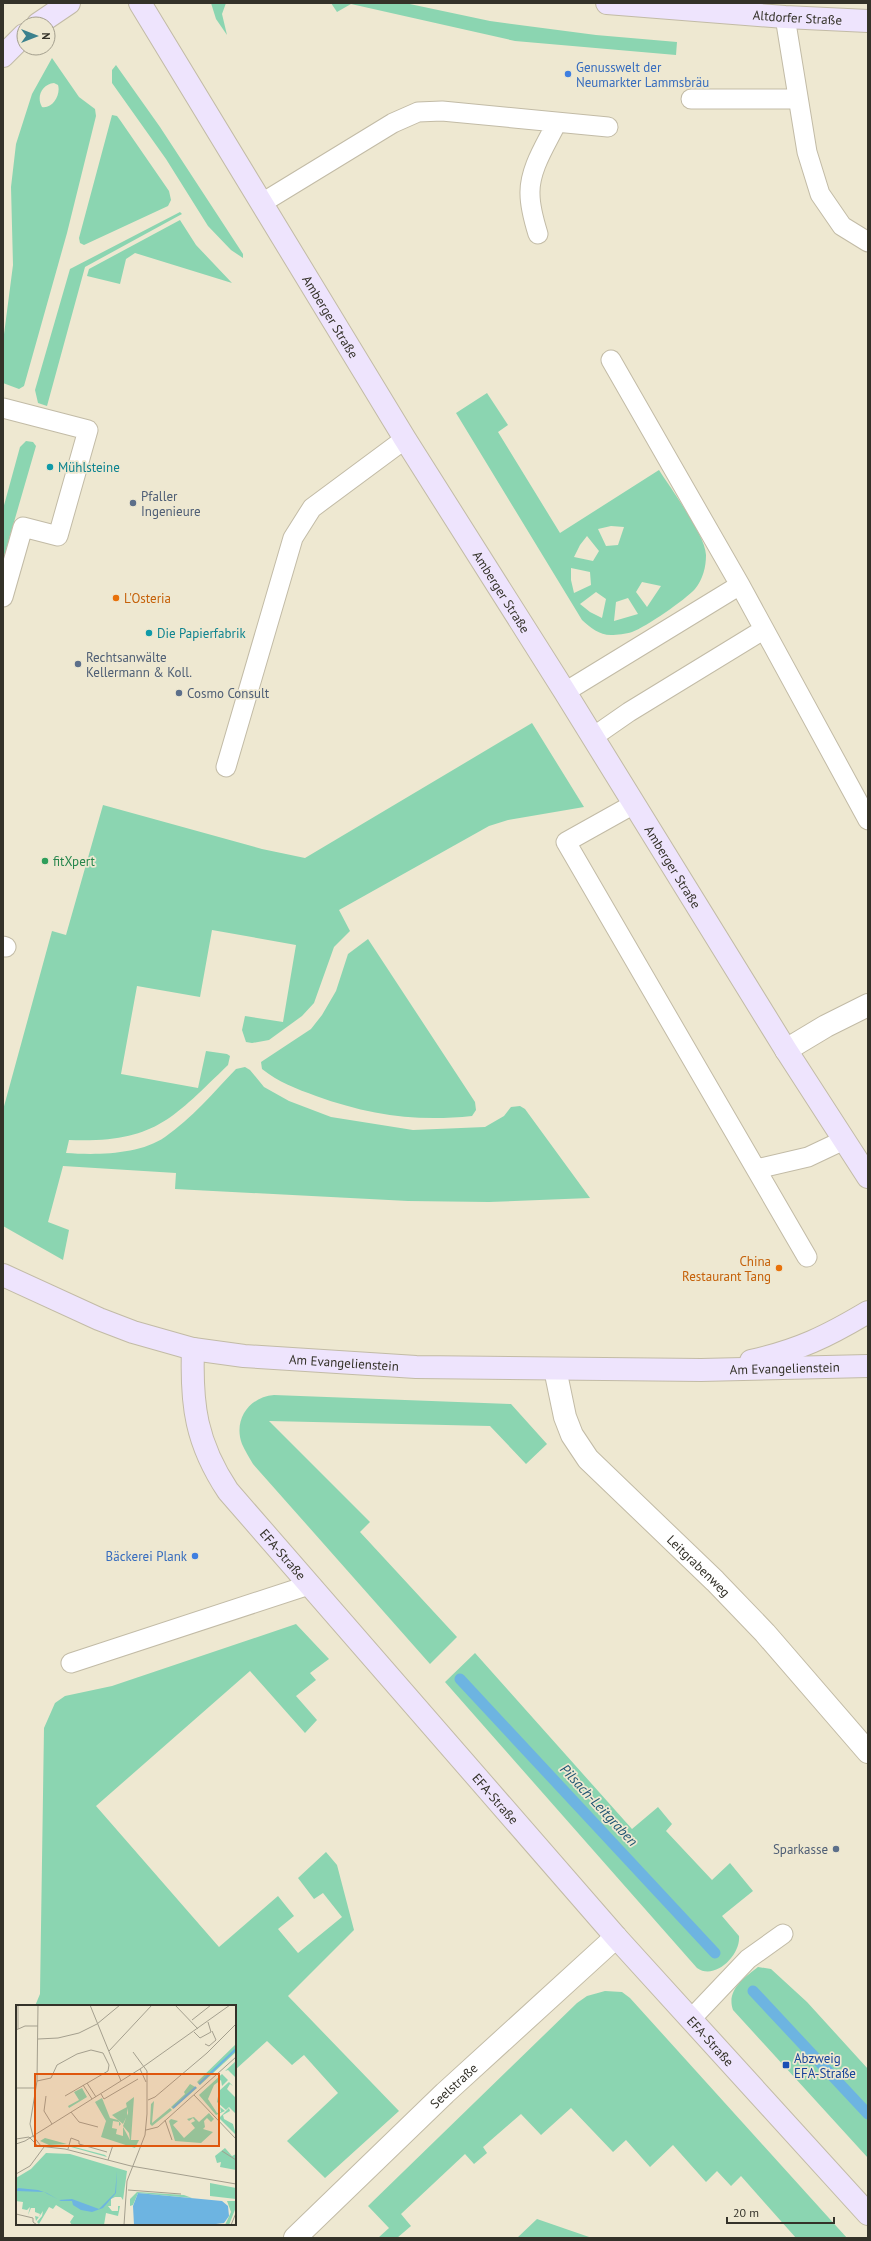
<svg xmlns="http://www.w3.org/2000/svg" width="871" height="2241" font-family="'PT Sans',sans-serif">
<rect width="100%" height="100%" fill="#eee8d1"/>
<!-- green -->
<path fill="#8bd5b1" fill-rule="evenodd" d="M211 3H226L222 14 227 35 216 19Z
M331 3H405L490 21 596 35 677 42 676 55 515 41 351 4 337 12Z
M52 58 79 97 95 109 96 116 67 233 24 386 19 389 3 383V342L13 265 11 187 16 144 32 94ZM54 83 58 85C61 94 53 109 42 107 36 97 42 84 54 83Z
M116 65 160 127 243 254V258L231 250 208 226 166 159 112 83V70Z
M112 115 117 116 120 120 169 191 171 200 168 206 84 245 80 243 79 238Z
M180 212 182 214 85 267 47 406 38 403 35 390 70 269Z
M180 220 196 245 232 283 135 253 126 259 120 284 87 276 89 269Z
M487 393 508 425 498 432 560 533 659 470C671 489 705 534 706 555 706 567 703 579 695 589 685 600 646 627 632 632 626 634 617 635 611 635 599 635 591 628 582 620L456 413ZM611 526 624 527 618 545 606 546 598 529ZM587 536 599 551 593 561 574 557 580 545ZM571 568 590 572 591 585 574 593 571 580ZM642 582 661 586 647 607 636 592ZM596 592 606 599 602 618 590 612 580 604ZM628 598 638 614 614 621 616 602Z
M26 441 33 442 36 446 3 560V509L20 447Z
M532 723 584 807 508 820 489 826 339 910 350 931 334 947 314 1003 302 1016 269 1040 252 1043 246 1042 242 1030 245 1016 283 1022 296 945 212 930 200 997 137 986 121 1074 198 1088 206 1051 227 1054 230 1056 228 1065C171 1120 154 1143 69 1140L66 1153C96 1155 139 1155 165 1137 191 1119 214 1092 236 1069L245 1067 250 1070 264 1087 289 1101 331 1117 394 1127 413 1130 485 1127 504 1116 511 1107 520 1106 525 1109 590 1198 489 1202 408 1201 175 1189 176 1173 63 1166 48 1222 69 1230 63 1260 3 1226V1110L52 931 66 935 103 805 262 849 305 858Z
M368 939 475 1102 476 1110 472 1116C416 1122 369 1115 316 1096 297 1089 278 1082 262 1069L261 1062 311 1029 322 1015 336 991 348 954Z
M274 1395 511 1404 547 1444 526 1464 490 1426 269 1421 370 1522 360 1532 457 1637 430 1664 253 1464C249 1457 245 1451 242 1444 233 1420 249 1397 274 1395Z
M296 1624 329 1659 310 1673 316 1680 296 1696 317 1720 305 1733 250 1671 96 1806 219 1947 278 1896 294 1916 278 1929 298 1953 342 1917 323 1893 314 1899 298 1878 326 1852 337 1865 354 1930 288 1996 399 2111 325 2178 287 2141 338 2093 304 2055 292 2065 267 2041 235 2070V2006H35L40 1994 44 1728 55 1703 65 1696 112 1686Z
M475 1653 632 1829 658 1807 672 1824 666 1831 712 1880 730 1863 753 1891 722 1916 739 1936C741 1955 715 1981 697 1968L445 1682Z
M758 1967 771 1969 807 2002 868 2069V2158L733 2010C726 1990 744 1978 758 1967Z
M605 1991 622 1992 630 1998 847 2238H796L741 2176 731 2186 717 2171 706 2182 673 2145 650 2167 626 2140 613 2152 571 2108 541 2135 521 2114 483 2147 487 2153 474 2164 465 2154 401 2214 411 2226 397 2238H378L389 2228 368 2206 577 2003 587 1996Z
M537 2219 592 2238H517Z"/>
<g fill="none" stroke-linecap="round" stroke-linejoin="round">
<!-- stream -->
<path stroke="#6db4e1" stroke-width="11" d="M460 1679 715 1953
M753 1991 868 2114"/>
<defs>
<path id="lane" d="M785 17 807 152 820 194 842 226 868 242
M691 99H798
M262 203 393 123 418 112 442 111 608 127
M538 234C534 221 530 207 530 194 529 169 547 143 557 122
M611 360 740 585 868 820
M3 408 88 430 58 536 23 527 3 597
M565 692 740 585
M593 737 629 712 763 630
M226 767 293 538 312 508 405 439
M634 804 566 842 807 1257
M3 946 6 947
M757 1169 808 1157 844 1140
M71 1663 309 1585
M691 2019 748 1959 783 1934"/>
<g id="street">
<path d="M786 1050 826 1026 868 1005"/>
<path id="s1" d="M555 1369 565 1417 572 1435 588 1459 715 1581 765 1633 868 1752"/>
<path id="s2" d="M295 2238 445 2093 616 1937"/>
</g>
<g id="secondary">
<path id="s3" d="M140 3 405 439 565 692 786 1050 868 1177"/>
<path id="s4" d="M607 3 785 17 868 21"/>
<path d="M38 24 69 3"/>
<path d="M3 56 24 35"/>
<path id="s5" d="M3 1275 99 1319 133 1332 193 1349 244 1356 416 1367 701 1370 868 1366"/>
<path id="s6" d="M193 1349C191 1405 196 1443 228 1491L616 1937 868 2214"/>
<path d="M751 1361C799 1350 826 1337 868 1312"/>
</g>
</defs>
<!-- lane casing -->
<use href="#lane" stroke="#c2bba6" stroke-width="21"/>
<!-- street casing -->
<use href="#street" stroke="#c2bba6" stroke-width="24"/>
<!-- secondary casing -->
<use href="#secondary" stroke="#c2bba6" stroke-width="24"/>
<!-- lane -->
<use href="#lane" stroke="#fff" stroke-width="19"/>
<!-- street -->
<use href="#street" stroke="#fff" stroke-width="22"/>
<!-- secondary -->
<use href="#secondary" stroke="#eee4fd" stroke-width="22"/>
</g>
<!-- markers -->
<g fill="#3f7fe0" stroke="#eee8d1" stroke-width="1.5">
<circle cx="568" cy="74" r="4"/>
<circle cx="195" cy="1556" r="4"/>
</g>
<g fill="#0f9aa8" stroke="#eee8d1" stroke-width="1.5">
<circle cx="50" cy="467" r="4"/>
<circle cx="149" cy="633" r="4"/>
</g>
<g fill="#5c6f8a" stroke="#eee8d1" stroke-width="1.5">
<circle cx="133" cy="503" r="4"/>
<circle cx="78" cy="664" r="4"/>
<circle cx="179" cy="693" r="4"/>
<circle cx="836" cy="1849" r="4"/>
</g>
<g fill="#e8710a" stroke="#eee8d1" stroke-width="1.5">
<circle cx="116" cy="598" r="4"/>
<circle cx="779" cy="1268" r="4"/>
</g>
<circle fill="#2e9e5b" stroke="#eee8d1" stroke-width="1.5" cx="45" cy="861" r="4"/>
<rect fill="#1a4fb4" stroke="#eee8d1" stroke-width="1.5" x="782" y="2061" width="8" height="8" rx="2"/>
<g text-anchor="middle" stroke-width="3.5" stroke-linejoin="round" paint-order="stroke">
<!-- street labels -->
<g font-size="13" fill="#343229" stroke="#eee8d1">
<text dy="5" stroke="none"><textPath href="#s4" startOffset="191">Altdorfer Straße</textPath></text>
<text dy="5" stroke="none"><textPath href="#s3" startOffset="367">Amberger Straße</textPath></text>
<text dy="5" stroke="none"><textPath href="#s3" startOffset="691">Amberger Straße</textPath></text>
<text dy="5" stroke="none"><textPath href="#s3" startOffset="1015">Amberger Straße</textPath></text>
<text dy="5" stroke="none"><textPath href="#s5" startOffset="356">Am Evangelienstein</textPath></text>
<text dy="5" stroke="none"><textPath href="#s5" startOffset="797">Am Evangelienstein</textPath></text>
<text dy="5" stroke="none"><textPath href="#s6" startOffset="233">EFA-Straße</textPath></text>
<text dy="5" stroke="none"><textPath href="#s1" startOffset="251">Leitgrabenweg</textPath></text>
<text dy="5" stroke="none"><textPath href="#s6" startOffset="557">EFA-Straße</textPath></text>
<text dy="5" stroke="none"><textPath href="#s6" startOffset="881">EFA-Straße</textPath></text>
<text dy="5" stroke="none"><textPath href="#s2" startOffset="220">Seelstraße</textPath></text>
</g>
<!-- shop labels -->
<g font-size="13" fill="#366cbe" stroke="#eee8d1" text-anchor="start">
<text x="576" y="72">Genusswelt der<tspan x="576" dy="15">Neumarkter Lammsbräu</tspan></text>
<text x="187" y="1561" text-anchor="end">Bäckerei Plank</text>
</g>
<!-- culture labels -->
<g font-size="13" fill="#0d838f" stroke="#eee8d1" text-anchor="start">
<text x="58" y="472">Mühlsteine</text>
<text x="157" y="638">Die Papierfabrik</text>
</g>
<!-- service labels -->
<g font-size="13" fill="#4e5e75" stroke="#eee8d1" text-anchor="start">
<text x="141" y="501">Pfaller<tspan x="141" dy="15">Ingenieure</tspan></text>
<text x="86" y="662">Rechtsanwälte<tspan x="86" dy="15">Kellermann &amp; Koll.</tspan></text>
<text x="187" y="698">Cosmo Consult</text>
<text x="828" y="1854" text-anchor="end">Sparkasse</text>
</g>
<!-- food labels -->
<g font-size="13" fill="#c56008" stroke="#eee8d1" text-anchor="start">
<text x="124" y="603">L'Osteria</text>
<text x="771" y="1266" text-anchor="end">China<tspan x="771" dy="15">Restaurant Tang</tspan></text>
</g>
<!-- leisure labels -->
<g font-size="13" fill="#27864d" stroke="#eee8d1" text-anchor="start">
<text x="53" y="866">fitXpert</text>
</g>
<!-- transit labels -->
<g font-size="13" fill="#164399" stroke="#eee8d1" text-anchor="start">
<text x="794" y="2063">Abzweig<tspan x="794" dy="15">EFA-Straße</tspan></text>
</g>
<!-- water labels -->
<g font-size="14" font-style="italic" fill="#1d5472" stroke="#eee8d1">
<text transform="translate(599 1805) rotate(47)" y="5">Pilsach-Leitgraben</text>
</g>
</g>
<!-- overview -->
<g transform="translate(16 2005)">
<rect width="220" height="220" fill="#eee8d1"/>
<path d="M220 39V47L184 80 181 77ZM220 56V73L212 65 209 66ZM206 69 212 75 206 81 205 75 198 80 192 94 201 108 205 107 204 102 209 106 200 110 183 90ZM213 77 217 81 214 79 211 84 220 93V109L213 102 210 105 201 97 203 86ZM174 79 181 83 157 104 155 102 169 89 168 87ZM66 83 71 92 53 103 52 101 63 95 58 87ZM118 92 115 135H123L119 143 85 132 90 116 79 97 86 93 94 113 102 115 105 119 103 121V117L97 116 96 123 101 124 100 129 107 131V122L114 135 113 128 107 121 112 108 110 98ZM138 96 136 118 154 103 156 105 136 121 134 119 135 99ZM111 102V111L107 119 96 110ZM213 103 214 106 207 110 208 114 217 119 220 130 203 113ZM193 108 198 114 195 117 191 113 188 116 189 122 187 124 197 127 185 138 159 136 153 116 155 114 162 116 157 120 168 133 179 123 175 118 179 116 177 113 173 116 171 114 178 112 183 117ZM29 133 51 139 33 140 24 136ZM55 141 89 150 91 152 55 142ZM209 143 216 151 220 149V165L204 162 205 157 201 158 199 151ZM30 148 54 149 111 166 107 195 105 192H99L95 194V201H92L96 206H102V201H104L102 211 90 208 88 220H56L54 217 58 211 40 200 37 204 33 202 23 219 21 217 26 211 27 206 20 216 19 211 23 212 24 209 19 207V203H15L12 210 14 202 11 205 6 204 7 197 0 196V173L15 164ZM194 178 220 183V194L194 191ZM121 187 168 190 176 193 122 188 117 200 114 201V194ZM211 196H220V202L213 220H209L215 207Z" fill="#8bd5b1"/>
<path d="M101 166 100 188 87 203 76 207 65 205 57 200 56 196H45L28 187 0 186 2 183 22 185 31 188 43 195 56 194 83 204 99 188ZM122 188 206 196 212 201 213 211 208 218 192 220H118L117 201Z" fill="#6db4e1"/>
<path fill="none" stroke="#6db4e1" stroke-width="2" d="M183 79 220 44M157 103 180 82"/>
<path fill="none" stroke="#a49f8e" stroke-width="1" d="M2 0V24M74 0 105 76M159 0 182 24M176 15 195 0M0 25 9 21H22M178 27 184 33 195 27 192 17M22 34 42 33 63 28 81 19 104 0M189 39 193 41 200 35 196 26M93 46 136 0M124 64 130 77M21 76 35 73 41 60 61 49 75 45 87 48 93 60 92 66 49 91M71 78 80 92M67 80 76 94M0 83H20M85 89 88 94 122 74M178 90 220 134M30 91 28 106 36 119M132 95 139 92 191 48 220 19M55 107 63 117 82 122M149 115 156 135M130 125 142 122 220 52M17 131 25 141M17 131 14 119 21 76 22 0M13 132 22 141 49 144 115 161 220 179M0 134 13 132M0 139 9 136 124 64 214 0M52 144 55 133 63 136V139L91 147M206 146 220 155M92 155 97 140M0 169 14 161 28 142M112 185 165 189M0 209 17 213V217L21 220M108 220 111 176 129 130 131 109V66L117 47M215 220 220 208"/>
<path fill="#df570d" fill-opacity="0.15" stroke="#df570d" stroke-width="2" d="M19 69H203V141H19Z"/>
<rect width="220" height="220" fill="none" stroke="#343229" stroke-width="2"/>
</g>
<!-- border -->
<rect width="871" height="2241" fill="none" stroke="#343229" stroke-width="8"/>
<!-- north arrow -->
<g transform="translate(36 36) rotate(90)"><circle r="19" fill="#eee8d1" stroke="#a49f8e"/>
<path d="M0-3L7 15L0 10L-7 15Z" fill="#3b818d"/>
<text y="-6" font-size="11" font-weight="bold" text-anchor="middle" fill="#343229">N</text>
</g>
<!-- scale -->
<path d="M727 2217v6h107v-6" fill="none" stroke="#343229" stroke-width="2"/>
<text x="733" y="2217" font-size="12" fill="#343229" stroke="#eee8d1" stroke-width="3" paint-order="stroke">20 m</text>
</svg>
